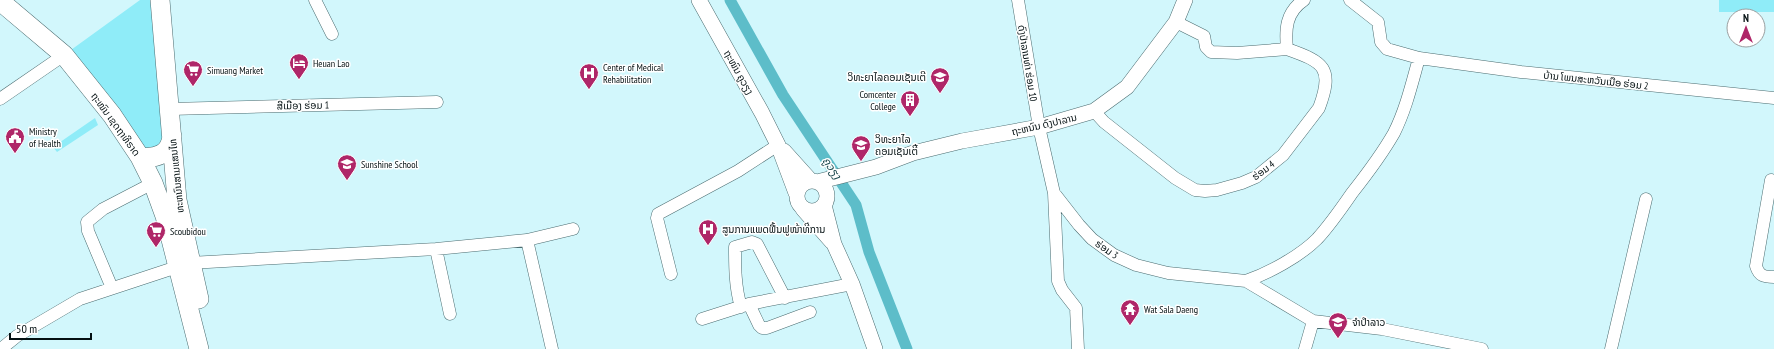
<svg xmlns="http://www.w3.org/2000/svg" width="1774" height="349" font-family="'PT Sans Narrow','Noto Sans Lao',sans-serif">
<rect width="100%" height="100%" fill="#d2f7fc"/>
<!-- green -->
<path fill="#8fecf8" d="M140 0H160L172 136 152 158 64 55Z
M1719 0H1774V12H1719Z
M95 118 98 125 57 152 53 147Z"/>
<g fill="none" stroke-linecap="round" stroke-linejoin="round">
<!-- canal -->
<path stroke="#5dbdc9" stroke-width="11" d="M730 0 783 95 856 205 869 252 907 349"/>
<defs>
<path id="minor" d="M315 0 332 34
M1018 0 1039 127 1054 193 1079 225 1092 239 1114 255 1136 265 1168 273 1246 281 1313 321 1382 329 1482 349
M1350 0 1378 22 1381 42 1387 49 1419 58 1521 72 1774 98
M1176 22 1204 36 1206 47 1211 52 1237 53 1287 49
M0 99 64 55
M170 109 437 102
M1094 111 1104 122 1175 178 1195 190 1205 191 1217 190 1242 183 1256 177 1283 155 1319 108C1334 68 1324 62 1287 49 1285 29 1286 12 1304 0
M1771 180 1756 266C1759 276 1764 277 1774 277
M1054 193 1058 281 1062 290 1076 308 1078 349
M527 240 552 349
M436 249 450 314
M190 263 436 249 527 240 573 229
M671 274 657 218 658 214 738 171 778 145
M1246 281C1269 273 1300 256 1317 239 1330 225 1341 209 1352 193 1367 174 1382 154 1394 133 1406 109 1412 83 1419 58
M112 288 88 231 87 222 103 209 153 183
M749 304 759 325 762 328H767L810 312
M741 307C735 287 735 267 735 247L752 242 757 244 785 298
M702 319 749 304 852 284
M1 349 17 336 80 299 177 267
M1305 349 1313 321
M1611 349 1646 199"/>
<path id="tertiary" d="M699 0 762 113 778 145 796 193
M784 151 811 181
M797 196a15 15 0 1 1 30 0a15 15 0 1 1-30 0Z
M817 182 876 167 913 153 962 141 1039 127 1094 111 1127 87 1176 22 1185 0
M824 205 834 244 852 284 875 349
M803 209 832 242"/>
<path id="primary" d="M160 0 177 200 199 299
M0 1 64 55 112 115 140 157 153 183 165 216 199 349
M140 157C157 159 170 154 172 136"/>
</defs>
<!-- minor casing -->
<use href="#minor" stroke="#4b6c70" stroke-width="13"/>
<!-- tertiary casing -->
<use href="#tertiary" stroke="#4b6c70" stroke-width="16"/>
<!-- primary casing -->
<use href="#primary" stroke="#4b6c70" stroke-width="20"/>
<!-- minor -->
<use href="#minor" stroke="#fff" stroke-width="12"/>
<!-- tertiary -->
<use href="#tertiary" stroke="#fff" stroke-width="15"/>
<!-- primary -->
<use href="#primary" stroke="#fff" stroke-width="19"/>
</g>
<!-- icons -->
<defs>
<symbol id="hotel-pin" viewBox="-11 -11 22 30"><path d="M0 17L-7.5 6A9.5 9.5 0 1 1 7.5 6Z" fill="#af2668" stroke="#fff"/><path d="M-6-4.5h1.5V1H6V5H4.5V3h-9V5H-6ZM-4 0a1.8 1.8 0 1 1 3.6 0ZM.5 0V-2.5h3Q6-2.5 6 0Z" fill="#fff"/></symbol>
<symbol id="supermarket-pin" viewBox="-11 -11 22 30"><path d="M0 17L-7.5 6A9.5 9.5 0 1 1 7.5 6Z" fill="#af2668" stroke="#fff"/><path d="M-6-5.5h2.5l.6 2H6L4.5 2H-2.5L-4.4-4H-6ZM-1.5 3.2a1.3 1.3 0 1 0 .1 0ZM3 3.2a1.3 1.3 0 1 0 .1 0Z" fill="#fff"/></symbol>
<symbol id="hospital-pin" viewBox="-11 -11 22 30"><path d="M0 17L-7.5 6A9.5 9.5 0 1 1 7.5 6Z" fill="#af2668" stroke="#fff"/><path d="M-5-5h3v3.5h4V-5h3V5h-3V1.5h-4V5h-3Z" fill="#fff"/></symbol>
<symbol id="school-pin" viewBox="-11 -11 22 30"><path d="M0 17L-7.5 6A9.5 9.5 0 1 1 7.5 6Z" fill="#af2668" stroke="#fff"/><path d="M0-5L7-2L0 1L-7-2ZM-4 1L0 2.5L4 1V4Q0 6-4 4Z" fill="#fff"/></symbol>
<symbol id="building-pin" viewBox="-11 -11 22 30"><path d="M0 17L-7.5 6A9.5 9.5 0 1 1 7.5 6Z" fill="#af2668" stroke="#fff"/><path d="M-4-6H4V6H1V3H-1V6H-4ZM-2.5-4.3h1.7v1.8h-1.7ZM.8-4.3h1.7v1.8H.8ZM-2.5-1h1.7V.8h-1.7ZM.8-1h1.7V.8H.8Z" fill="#fff"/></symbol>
<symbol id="civic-pin" viewBox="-11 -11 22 30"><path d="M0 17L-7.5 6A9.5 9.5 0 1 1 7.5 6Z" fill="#af2668" stroke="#fff"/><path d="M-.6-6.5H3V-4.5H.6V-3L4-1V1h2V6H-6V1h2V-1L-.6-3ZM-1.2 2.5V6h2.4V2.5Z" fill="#fff"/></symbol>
<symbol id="university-pin" viewBox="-11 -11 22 30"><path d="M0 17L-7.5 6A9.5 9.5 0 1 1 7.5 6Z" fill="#af2668" stroke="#fff"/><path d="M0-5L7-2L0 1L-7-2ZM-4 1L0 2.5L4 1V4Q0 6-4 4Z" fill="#fff"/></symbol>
<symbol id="temple-pin" viewBox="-11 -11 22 30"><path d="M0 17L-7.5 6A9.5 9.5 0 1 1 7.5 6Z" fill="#af2668" stroke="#fff"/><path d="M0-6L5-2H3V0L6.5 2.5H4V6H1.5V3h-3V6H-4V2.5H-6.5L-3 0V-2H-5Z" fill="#fff"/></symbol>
</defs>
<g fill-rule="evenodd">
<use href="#hotel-pin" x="288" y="52" width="22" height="30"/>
<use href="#supermarket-pin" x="182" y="59" width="22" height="30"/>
<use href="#hospital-pin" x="578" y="62" width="22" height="30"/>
<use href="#school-pin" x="929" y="66" width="22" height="30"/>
<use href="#building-pin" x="899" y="89" width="22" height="30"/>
<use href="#civic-pin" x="4" y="126" width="22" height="30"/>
<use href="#university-pin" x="850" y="134" width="22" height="30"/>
<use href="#school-pin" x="336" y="153" width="22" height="30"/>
<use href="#hospital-pin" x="697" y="218" width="22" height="30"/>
<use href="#supermarket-pin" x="145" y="220" width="22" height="30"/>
<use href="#temple-pin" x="1119" y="298" width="22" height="30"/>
<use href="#school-pin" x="1327" y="311" width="22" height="30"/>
</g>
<g text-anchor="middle" stroke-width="3" stroke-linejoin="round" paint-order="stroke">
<!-- poi labels -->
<g font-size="10" fill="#041012" stroke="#fff" text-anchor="start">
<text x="313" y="67">Heuan Lao</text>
<text x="603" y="71">Center of Medical<tspan x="603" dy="12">Rehabilitation</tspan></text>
<text x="207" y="74">Simuang Market</text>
<text x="926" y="81" text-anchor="end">ວິທະຍາໄລຄອມເຊັນເຕີ</text>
<text x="896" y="98" text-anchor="end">Comcenter<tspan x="896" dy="12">College</tspan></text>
<text x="29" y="135">Ministry<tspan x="29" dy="12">of Health</tspan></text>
<text x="875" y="143">ວິທະຍາໄລ<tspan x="875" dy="12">ຄອມເຊັນເຕີ້</tspan></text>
<text x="361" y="168">Sunshine School</text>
<text x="722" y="233">ສູນການແພດຟື້ນຟູໜ້າທີ່ການ</text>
<text x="170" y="235">Scoubidou</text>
<text x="1144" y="313">Wat Sala Daeng</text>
<text x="1352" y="326">ຈຳປຳລາວ</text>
</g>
<!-- street labels -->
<g font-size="10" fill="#041012" stroke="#fff">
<text transform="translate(1028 63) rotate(81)" y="4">ດົງປ່າລານທ່າ ຮ່ອມ 10</text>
<text transform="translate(739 72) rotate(61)" y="4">ຖະໜົນ ຄູວຽງ</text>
<text transform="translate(1596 80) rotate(6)" y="4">ບ້ານ ໂພນສະຫວັນເນືອ ຮ່ອມ 2</text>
<text transform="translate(303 105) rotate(-1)" y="4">ສີເມືອງ ຮ່ອມ 1</text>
<text transform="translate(116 124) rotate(54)" y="4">ຖະໜົນ ເຊດຖາທິຣາດ</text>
<text transform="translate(1044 124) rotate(-13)" y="4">ຖະຫນົນ ດົງປາລານ</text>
<text transform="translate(1263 170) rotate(-37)" y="4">ຮ່ອມ 4</text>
<text transform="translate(176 176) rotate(-96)" y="4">ທະຫນົນສາມແສນໄທ</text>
<text transform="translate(1107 249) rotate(34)" y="4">ຮ່ອມ 3</text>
</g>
<!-- water labels -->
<g font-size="11" font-style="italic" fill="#1e494f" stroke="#fff">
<text transform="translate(832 168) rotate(56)" y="4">ຄູວຽງ</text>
</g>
</g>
<!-- north arrow -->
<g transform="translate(1746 28)"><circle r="19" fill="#ffffff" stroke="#9b9fa0"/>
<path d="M0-3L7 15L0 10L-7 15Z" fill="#af2668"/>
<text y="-6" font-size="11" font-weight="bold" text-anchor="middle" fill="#041012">N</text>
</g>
<!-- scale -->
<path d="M10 333v6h81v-6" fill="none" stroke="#041012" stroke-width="2"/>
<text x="16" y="333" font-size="12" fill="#041012" stroke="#ffffff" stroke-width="3" paint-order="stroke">50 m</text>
</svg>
